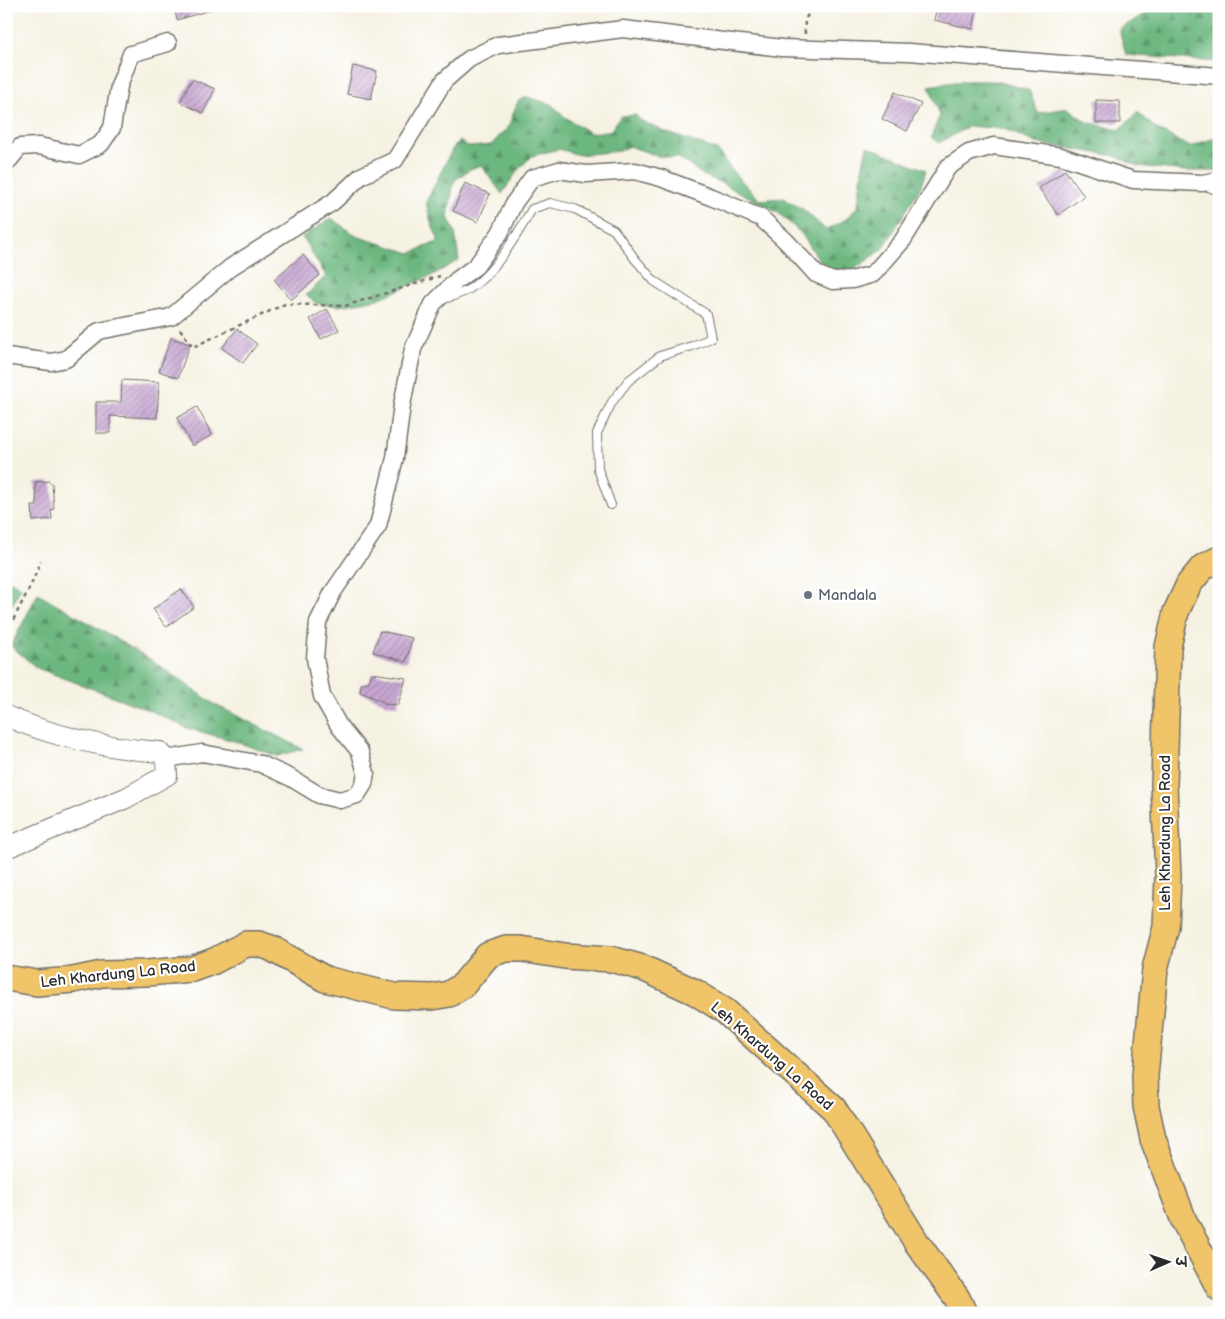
<svg xmlns="http://www.w3.org/2000/svg" width="1225" height="1319" font-family="'Balsamiq Sans','Playpen Sans Deva',sans-serif">
<defs>
<pattern id="forest-firs" width="22" height="20" patternUnits="userSpaceOnUse" patternTransform="scale(1.25)"><rect width="22" height="20" fill="#6cb77f"/><path d="M5 1l3.5 6h-7zM16 11l3.5 6h-7z" fill="#599568"/></pattern>
<pattern id="building-hatch" width="6" height="6" patternUnits="userSpaceOnUse" patternTransform="scale(1.25)"><rect width="6" height="6" fill="#c8a7d3"/><path d="M-1 1l2-2M0 6l6-6M5 7l2-2" fill="none" stroke="#a388ab"/></pattern>
</defs>
<rect width="100%" height="100%" fill="#fff"/>
<filter id="ink" filterUnits="userSpaceOnUse"><feTurbulence type="fractalNoise" baseFrequency=".02" numOctaves="2"/><feDisplacementMap in="SourceGraphic" scale="10" xChannelSelector="R" yChannelSelector="G"/><feConvolveMatrix kernelMatrix="1 2 1 2 8 2 1 2 1" color-interpolation-filters="sRGB"/></filter>
<filter id="wash" filterUnits="userSpaceOnUse"><feTurbulence type="fractalNoise" baseFrequency=".0096" numOctaves="4" result="noise"/><feDisplacementMap in="SourceGraphic" scale="20" xChannelSelector="R" yChannelSelector="G"/><feGaussianBlur stdDeviation="1.12" result="paint"/><feColorMatrix in="noise" values="0 0 0 0 0 0 0 0 0 0 0 0 0 0 0 0 0 1.4 0 .05"/><feComposite in="paint" operator="in"/></filter>
<g filter="url(#wash)">
<rect width="100%" height="100%" fill="#f6f2e3"/>
<!-- forest -->
<path fill="url(#forest-firs)" stroke="#4c7155" d="M1160 6H1219V62L1126 55 1119 29Z
M961 81H995L1029 90 1038 113 1067 108 1087 122 1119 130 1138 112 1155 128 1190 147 1219 136V171H1186L1138 166 1115 156 1036 143 1004 129 969 126 939 143 931 137 940 115 929 86Z
M527 97 551 104 565 117 590 133 610 131 621 116 636 115 640 120 665 132 717 150 734 173 760 200 783 198 804 210 826 230 848 218 858 206 862 169 867 146 926 170 921 186 883 249 852 271H832L820 261 801 233 777 212 724 184 703 175 679 158 658 156 629 146 619 151 579 155 559 149 532 156 518 170 502 194 481 165 470 169 454 181 448 217 455 232 459 260 431 276 378 299 340 306 316 303 306 295 326 276 302 237 331 218 356 236 411 253 439 241 431 223 426 202 453 148 460 141 470 147 491 145 508 127 518 101Z
M6 578 21 587 6 617Z
M38 593 150 659 214 704 303 749 277 756 234 741 187 728 149 710 37 668 11 646Z"/>
<g id="blocks">
<!-- building -->
<path fill="url(#building-hatch)" d="M174 6H213V9L177 20Z
M937 6 977 8 973 29 934 20Z
M353 66 377 71 371 99 347 94Z
M192 79 215 89 203 113 180 102Z
M895 92 921 104 907 131 882 119Z
M1096 100 1120 101V123H1096Z
M1065 170 1084 196 1058 215 1039 188Z
M465 183 490 194 478 222 453 211Z
M303 255 320 275 291 300 274 279Z
M327 309 339 330 321 339 310 319Z
M237 329 257 344 243 363 222 348Z
M171 338 190 344 178 378 159 371Z
M122 380 159 382 157 418 110 416V433H96V402H121Z
M197 407 212 435 192 446 177 418Z
M49 481 50 483H52L54 509 51 510 52 519 33 521 32 506H37L35 482Z
M181 589 194 607 166 627 153 609Z
M380 631 412 638 406 662 373 652Z
M372 673 406 678 398 705 383 704 384 702 360 692 361 684 369 682Z"/>
</g>
</g>
<g filter="url(#ink)">
<use href="#blocks" fill-opacity="0" stroke="#72716b" stroke-width="1"/>
<g fill="none" stroke-linecap="round" stroke-linejoin="round">
<defs>
<path id="service" d="M1205 185 1219 192
M444 299C451 297 459 294 466 291 493 276 517 235 532 209L550 203 575 209 614 230 635 259 654 281 706 314 711 338 692 346 660 356 628 381 612 402 597 433 598 469 611 505"/>
<path id="minor" d="M6 164 20 147 39 146 79 155 101 144 112 128 119 86 131 54 168 43
M6 356 51 362 66 359 99 331 171 317 231 267 333 202 361 176 395 160 444 81 469 59 498 45 623 29 782 48 909 52 1219 76
M166 759 202 753 261 764 291 778 319 795 340 800 357 795 364 784 366 773 360 752 339 726 322 696 315 658 318 622 333 592 378 526 395 458 402 405 413 349 433 304 457 280 476 266 500 233 514 203 532 178 559 170 586 174 635 171 661 178 711 197 761 218 786 241 816 274 833 281 852 280 873 274 903 240 948 167 969 153 994 146 1061 156 1133 180 1202 183 1219 180"/>
<path id="tertiary" d="M6 716C54 737 107 748 160 752L166 759 167 775 126 798 6 848"/>
<path id="primary" d="M1219 559 1203 567 1189 584 1176 612 1168 647 1164 785 1168 876 1166 927 1155 969 1145 1076 1146 1106 1153 1139 1184 1221 1219 1288
M6 978 37 983 73 980 102 974 147 973 192 969 214 961 246 944H259L271 948 325 979 394 996 432 997 449 994 463 985 488 955 506 949H521L565 956 611 959 643 968 695 992 725 1011 834 1109 917 1243 957 1298 964 1313"/>
</defs>
<!-- service casing -->
<use href="#service" stroke="#72716b" stroke-width="10"/>
<!-- minor casing -->
<use href="#minor" stroke="#72716b" stroke-width="19"/>
<!-- tertiary casing -->
<use href="#tertiary" stroke="#72716b" stroke-width="22"/>
<!-- primary casing -->
<use href="#primary" stroke="#72716b" stroke-width="28"/>
<!-- path -->
<path stroke="#72716b" stroke-width="2.5" stroke-dasharray="4 4" stroke-linecap="butt" d="M805 34C804 15 805 17 820 6
M180 329 193 347 285 304 345 306 440 276
M6 634 31 585 41 561"/>
<!-- service -->
<use href="#service" stroke="#fff" stroke-width="8"/>
<!-- minor -->
<use href="#minor" stroke="#fff" stroke-width="16"/>
<!-- tertiary -->
<use href="#tertiary" stroke="#fff" stroke-width="20"/>
<!-- primary -->
<use href="#primary" stroke="#f0c469" stroke-width="25"/>
</g>
</g>
<!-- markers -->
<circle fill="#6b7280" stroke="#fff" stroke-width="2" cx="808" cy="595" r="5"/>
<g text-anchor="middle" stroke-width="4.5" stroke-linejoin="round" paint-order="stroke">
<!-- worship labels -->
<g font-size="15" fill="#5b616d" stroke="#fff" text-anchor="start">
<text x="818" y="600">Mandala</text>
</g>
<!-- street labels -->
<g font-size="15" fill="#2b2b2b" stroke="#fff">
<text transform="translate(1165 833) rotate(-90)" y="5">Leh Khardung La Road</text>
<text transform="translate(118 974) rotate(-6)" y="5">Leh Khardung La Road</text>
<text transform="translate(772 1056) rotate(41)" y="5">Leh Khardung La Road</text>
</g>
</g>
<!-- margin -->
<rect width="1225" height="1319" fill="none" stroke="#fff" stroke-width="25"/>
<!-- north arrow -->
<g transform="translate(1168 1262) rotate(88)" stroke="#ffffff" stroke-width="4" paint-order="stroke">
<path d="M0-4L9 19L0 12L-9 19Z" fill="#2b2b2b"/>
<text y="-8" font-size="14" font-weight="bold" text-anchor="middle" fill="#2b2b2b">उ</text>
</g>
</svg>
